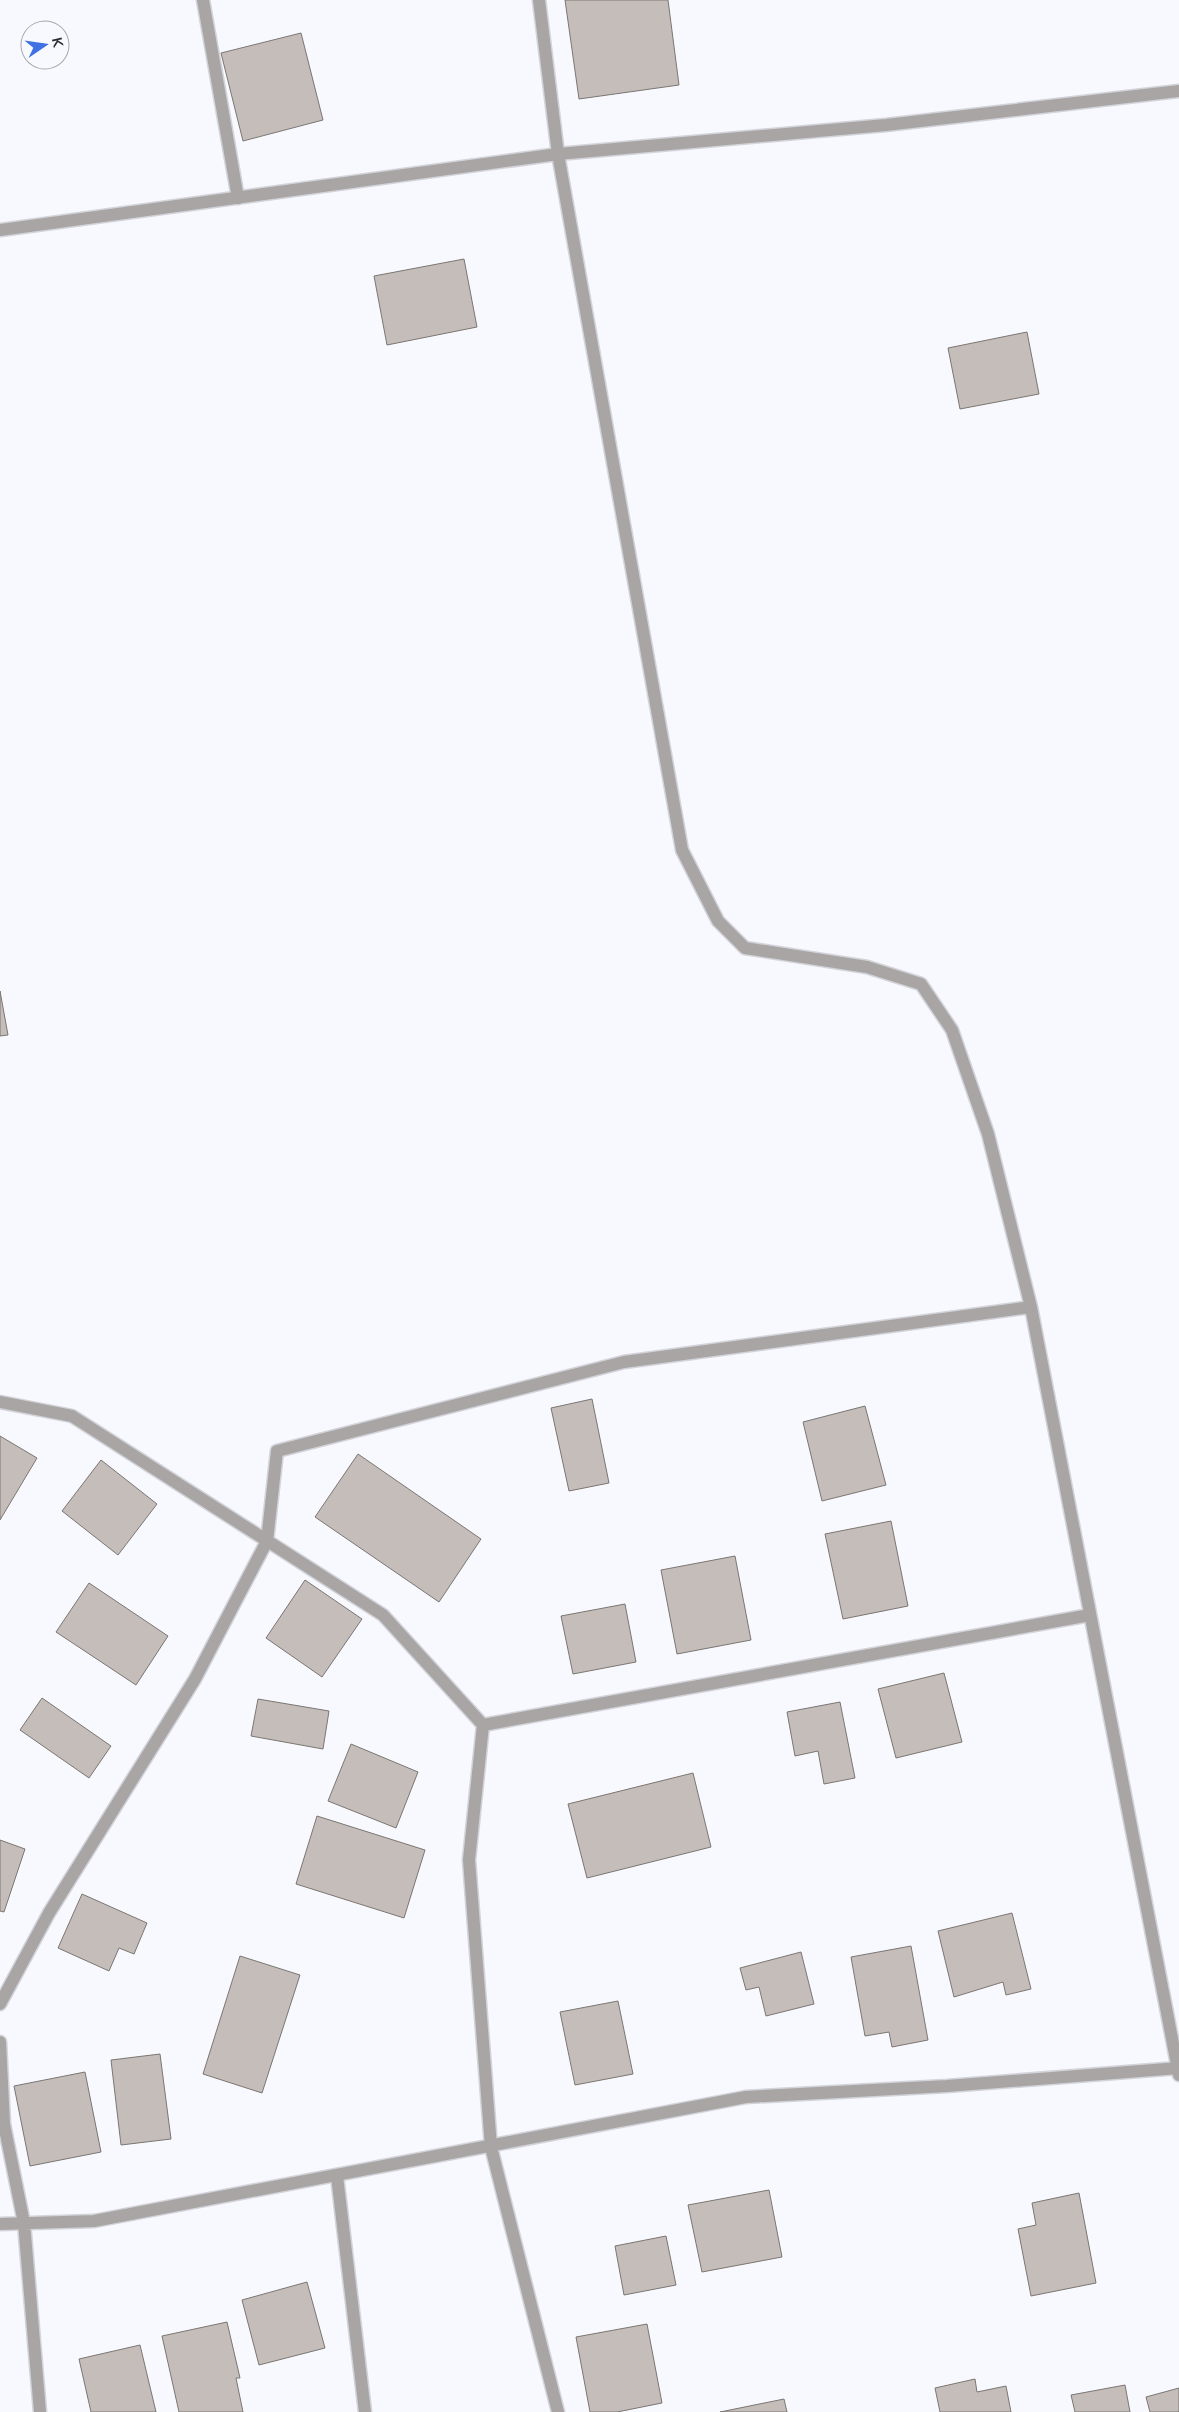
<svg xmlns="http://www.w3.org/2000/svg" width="1179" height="2412" font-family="'Nunito Sans',sans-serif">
<rect width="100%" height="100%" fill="#f7f9ff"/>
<!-- building -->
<path fill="#c4bdb9" stroke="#7c7672" d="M565 0H668L679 85 579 99Z
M301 33 323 120 243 141 221 53Z
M464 259 477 327 387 345 374 276Z
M1027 332 1039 394 960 409 948 348Z
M0 991 8 1035 0 1036Z
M592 1399 609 1483 569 1491 551 1408Z
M865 1406 886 1485 822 1501 803 1422Z
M0 1436 37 1458 0 1520Z
M358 1454 481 1539 439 1602 315 1517Z
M101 1460 157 1504 118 1555 62 1511Z
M891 1521 908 1606 843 1619 825 1534Z
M735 1556 751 1640 677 1654 661 1570Z
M305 1580 362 1619 322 1677 266 1638Z
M89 1583 168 1636 136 1685 56 1632Z
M625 1604 636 1662 573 1674 561 1616Z
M944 1673 962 1742 896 1758 878 1689Z
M42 1698 111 1746 89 1778 20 1730Z
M258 1699 329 1711 323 1749 251 1736Z
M840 1702 855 1778 824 1784 818 1751 795 1756 787 1712Z
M351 1744 418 1772 396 1828 328 1801Z
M693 1773 711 1847 587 1878 568 1804Z
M317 1816 425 1850 404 1918 296 1884Z
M0 1840 25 1849 4 1912 0 1911Z
M82 1894 147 1923 134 1954 119 1948 109 1971 58 1948Z
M1012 1913 1031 1989 1006 1995 1003 1982 954 1997 938 1931Z
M911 1946 928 2040 892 2047 889 2032 865 2036 851 1957Z
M801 1952 814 2004 766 2016 759 1987 746 1990 740 1968Z
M240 1956 300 1975 262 2093 203 2074Z
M618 2001 633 2074 575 2085 560 2012Z
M160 2054 171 2139 121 2145 111 2060Z
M85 2072 101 2152 30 2166 14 2086Z
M769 2190 782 2257 702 2272 688 2205Z
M1079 2193 1096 2283 1031 2296 1018 2229 1036 2225 1032 2203Z
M666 2236 676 2285 624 2295 615 2246Z
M307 2282 325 2348 259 2365 242 2300Z
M227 2322 240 2378H236L243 2412H179L162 2336Z
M647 2324 662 2403 617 2412H590L576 2337Z
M140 2345 156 2412H91L79 2359Z
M975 2379 977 2392 1006 2386 1011 2412H940L935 2388Z
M1125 2385 1130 2412H1075L1071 2395Z
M1179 2388V2412H1150L1146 2397Z
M784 2399 787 2412H720Z"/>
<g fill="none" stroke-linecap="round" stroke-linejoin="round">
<defs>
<path id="minor" d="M203 0 238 198
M539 0 558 154 682 850 718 921 745 948 867 967 921 984 952 1030 988 1134 1031 1307 1179 2075
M0 1402 72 1416 383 1615 483 1725
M0 2004 49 1913 195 1679 267 1541 277 1451 624 1362 1031 1307
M0 2042 4 2124 24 2223 40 2412
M337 2176 365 2412
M0 2224 94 2221 746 2097 947 2086 1179 2068
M558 2412 491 2147 469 1860 483 1725 1090 1615"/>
<path id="tertiary" d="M0 230 558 154 886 125 1179 91"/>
</defs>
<!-- minor casing -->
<use href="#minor" stroke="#d2d4da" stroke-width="15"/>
<!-- tertiary casing -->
<use href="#tertiary" stroke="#d2d4da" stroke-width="15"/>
<!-- minor -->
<use href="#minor" stroke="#a9a5a4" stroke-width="12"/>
<!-- tertiary -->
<use href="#tertiary" stroke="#a9a5a4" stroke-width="12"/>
</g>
<!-- north arrow -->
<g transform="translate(45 45) rotate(77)"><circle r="24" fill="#f7f9ff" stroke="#a6a7ac"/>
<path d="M0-4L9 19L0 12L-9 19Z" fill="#3f71e2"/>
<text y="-8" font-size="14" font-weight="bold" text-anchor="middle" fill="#2c2d2f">K</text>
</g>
</svg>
